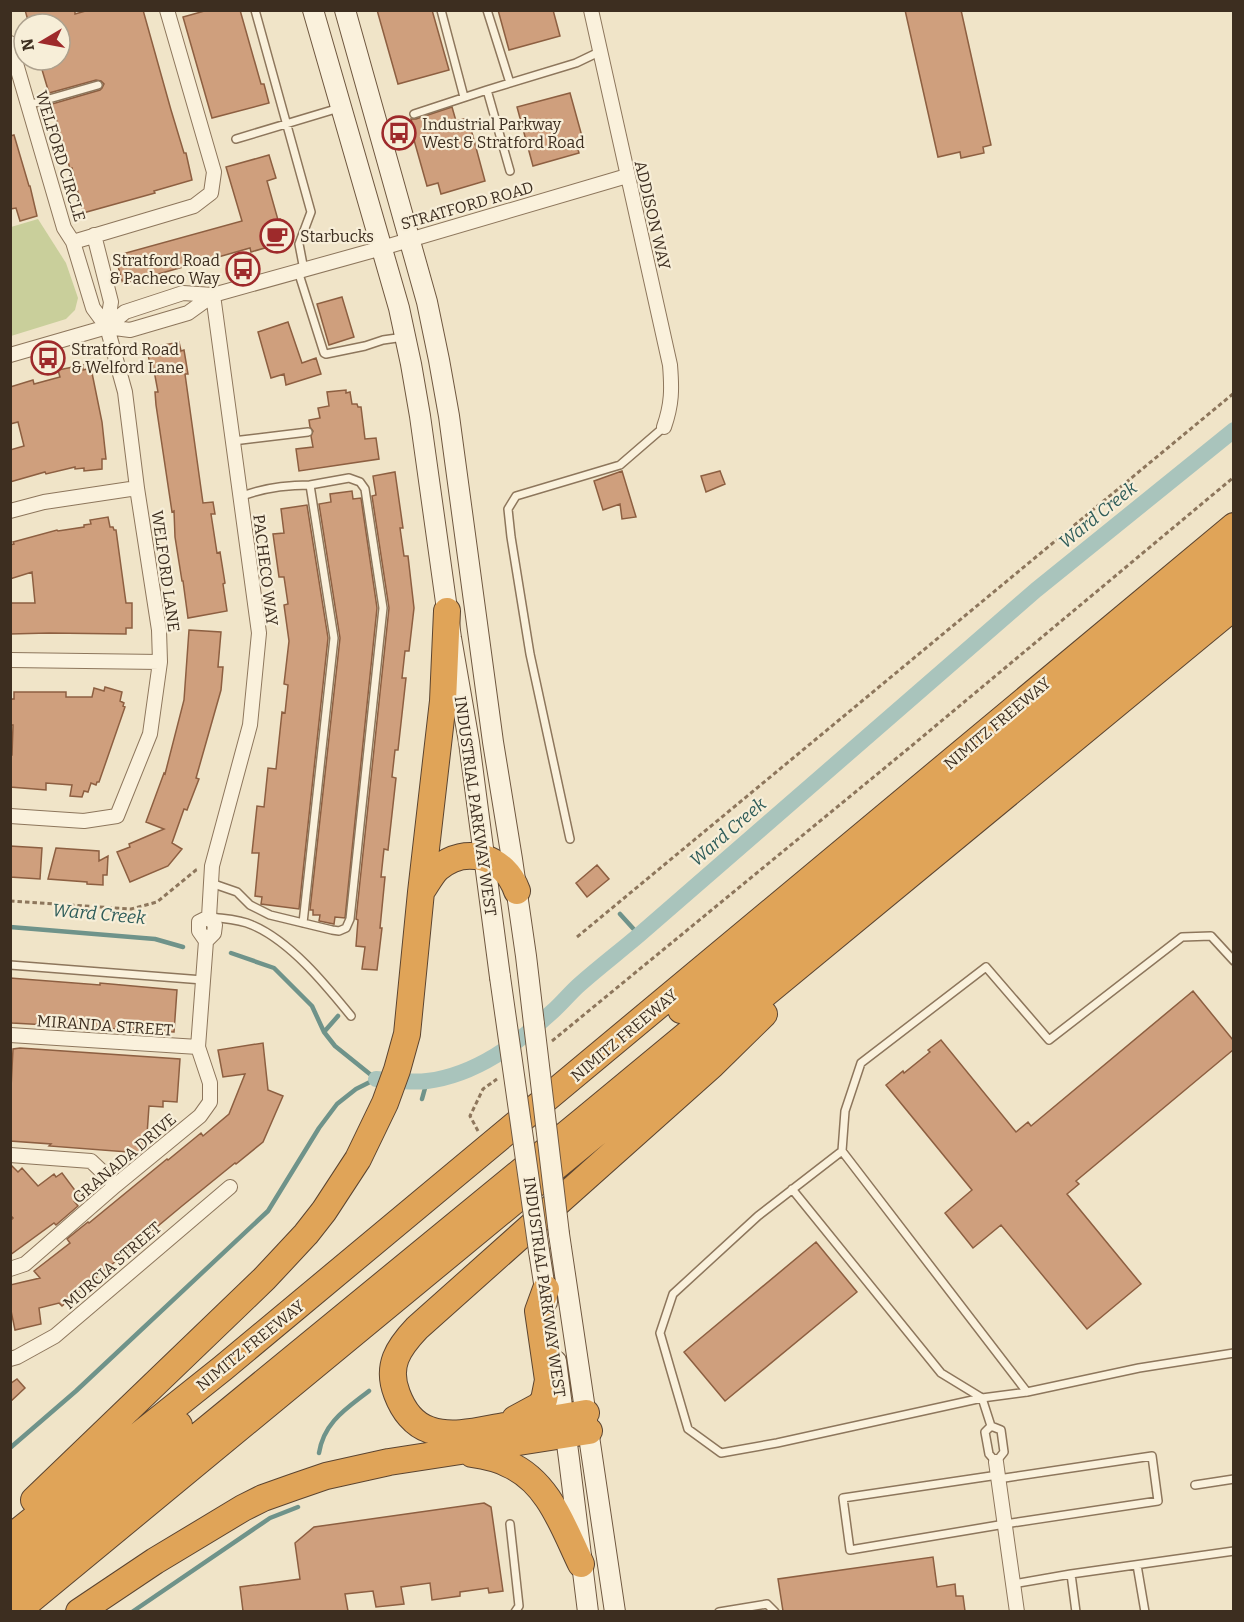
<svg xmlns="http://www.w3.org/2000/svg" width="1244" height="1622" font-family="Bitter,serif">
<rect width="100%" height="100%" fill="#f0e4c8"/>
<!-- green -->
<path fill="#c9cf9b" d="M38 219 66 263 78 298 75 310 66 319 11 336V227Z"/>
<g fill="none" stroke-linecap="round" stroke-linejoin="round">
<!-- stream -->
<path stroke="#6f938a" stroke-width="4.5" d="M620 914 639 935
M10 927 155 939 183 947
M324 1032 338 1016
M422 1099 427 1081
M10 1448 76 1391 268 1211 319 1128 337 1104 356 1089 376 1079 335 1046 324 1032 312 1006 274 968 231 953
M319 1453C324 1422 346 1409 369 1391
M132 1612 270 1518 298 1507"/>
<!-- canal -->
<path stroke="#a9c4bc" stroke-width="16" d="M376 1079C393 1080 410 1083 427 1081 476 1075 518 1043 553 1011 562 1003 570 993 579 985 598 968 619 952 639 935L1036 590 1234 430"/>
</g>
<!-- building -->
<path fill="#cf9f7d" stroke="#8d5f41" stroke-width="1.5" d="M25 10H75V14L89 10H143L171 110 184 153H186L192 180 154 191 155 193 83 213 72 168 70 169 52 104 100 90 102 88 104 84 101 81 96 80 49 93 40 63 50 60H60V24H29Z
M208 10H240L261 84H264L269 103 212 118 183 17Z
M377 10H432L449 70 398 84Z
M498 10H553L560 36 509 50Z
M905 10H961L991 145 983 147 984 153 961 158 960 152 938 157Z
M570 93 583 140 576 142 579 153 533 166 517 107Z
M452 107 456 121 468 118 485 181 441 194 438 183 427 186 412 133H415L411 119H416Z
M14 135 29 186H30L37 216 20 221 16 208 10 209V136Z
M269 155 276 178 267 181 278 220 280 219 282 227 284 226 289 241 251 252 250 248 123 284 115 256 242 221 226 167Z
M342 297 354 337 329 345 317 304Z
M288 322 302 363 316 358 321 374 286 385 284 374 271 378 258 332Z
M179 342 181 351 184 350 188 374H185L203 503 213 502 215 514H211L217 553 220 552 225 583 223 584 227 611 188 618 183 581H182L175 537 174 511 172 512 156 405 155 392H158L153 365 150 366 148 353 154 352 153 347Z
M83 365V370L91 368 102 422 106 459H102V469L84 471V468L75 469V467L46 474 45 472 10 482V450L24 446 18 422 10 424V387L33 380 34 384 60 377 58 370Z
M346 390V393L350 392 352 404H357L358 407H361L365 439 376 438 379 459 299 471 296 449 313 447 311 436 313 431 310 427 309 420 320 418 318 408 329 406 327 392Z
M622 471 636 517 622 519 620 504 603 510 594 481Z
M720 471 725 484 706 492 701 476Z
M395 472 403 528H400L404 556H408L414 608 409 651H405L402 678H406L398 750H395L392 777 396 778 388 850 384 849 381 877H385L380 928H382L377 970 362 969 365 947 356 946 358 920 356 919 389 608 372 496 376 495 373 476Z
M352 491 353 499 361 498 377 608 345 918 335 917 334 924 319 921 320 915H313V910H310L340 638 319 504 331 502 330 494Z
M307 505 328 638 299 909 261 904 262 897 255 896 259 853H252L257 806 264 807 268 768 276 769 282 712 285 713 288 685 284 684 289 641 284 605 288 604 284 577H279L273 534 284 533 281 509Z
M108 517 110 527H113L114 530H116L126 603H132V628H126V634L49 633 10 634V603H35L32 572 10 579V545L14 544 13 542 57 530 58 531 84 527V525L91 524 90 520Z
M189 630 221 632 218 667H223L221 690 196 778 199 779 187 810 184 809 172 843 182 849 168 866 130 882 117 852 130 847 129 844 164 829 146 822 164 773 165 774 184 700Z
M105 687 122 692 120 701 124 703 123 706 125 707 99 782H97L96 785 91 783 88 792 84 791 82 797 70 796 72 785 46 783V790L10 787V755H12L13 725H10V699H14V692H66V697H92L94 688 104 691Z
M10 846 42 848 40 879 10 877Z
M56 848 99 851V861L108 856 107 875H103V885L87 884V882L48 879Z
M597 865 609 879 587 897 576 883Z
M10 978 100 985V983L177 990 174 1032 12 1023 10 1021Z
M1193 991 1233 1040V1050L1076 1181 1079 1184 1067 1194 1141 1284 1087 1329 1001 1225 973 1248 945 1213 972 1190 886 1085 903 1071 904 1073 930 1052 928 1050 941 1040 1016 1132 1028 1122 1031 1126Z
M263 1043 268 1090 283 1096 263 1142 236 1164 235 1163 182 1206 62 1306 59 1303 39 1308 41 1324 15 1330 10 1306V1285L40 1278 34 1271 70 1243 67 1239 88 1222 89 1223 167 1159 168 1160 201 1133 203 1136 229 1114 245 1074 223 1077 218 1050Z
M20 1048 180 1059 177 1102 163 1101V1107L149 1106 146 1149 141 1153 49 1146 51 1144 10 1141 11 1088 13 1049Z
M10 1164 18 1172 22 1168 38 1186 54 1174 56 1177 62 1173 80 1197 74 1201 78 1206 56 1225 54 1223 10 1255V1221L13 1218 10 1215Z
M816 1242 857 1292 725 1401 684 1352Z
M17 1379 25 1388 10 1402V1384Z
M484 1503 491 1507 503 1591 489 1593 488 1588 460 1592V1596L432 1600 430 1583 401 1587 404 1604 376 1607 373 1591 345 1594 348 1611H243L240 1587 300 1579 295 1543 314 1527Z
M933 1557 937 1587 955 1584 956 1596H963L965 1611H783L778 1579Z"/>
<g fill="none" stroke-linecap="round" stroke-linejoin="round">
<defs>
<path id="service" d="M255 10 311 212 299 244 304 270
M441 10 464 97
M487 10 510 83
M28 105 98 85
M414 114 487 90
M236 139 339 108
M510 171 487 90 576 63 599 52
M298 271 324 353 326 354 365 346 383 340 404 337
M233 441 308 432
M240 497C262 488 286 485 310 485
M570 839 530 654 511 537 508 509 516 496 620 465 664 427
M211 883 237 892 250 905 270 915 332 930 339 931 346 928 350 919 383 608 365 489 360 482 349 478 310 485 334 638 303 923
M211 917C224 919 239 919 252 925 290 941 325 984 351 1016
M1234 961 1211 936 1182 937 1049 1040 986 967 861 1063 845 1111 842 1151 758 1216 673 1294 660 1333 671 1371 688 1429 721 1453 777 1443 982 1398 1027 1392 1139 1368 1234 1353
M10 965 203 980
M842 1151 1027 1392
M792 1189 941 1373 982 1398 991 1426
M991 1426 1001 1430 1004 1452 996 1462 989 1454 985 1432Z
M998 1475 843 1498 850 1550 1005 1524 1158 1501 1152 1456 998 1479
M1195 1485 1234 1479
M510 1524 519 1606 515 1612
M1137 1565 1145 1612
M1071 1574 1234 1551
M1013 1584 1071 1574 1076 1612
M719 1612 767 1604 775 1612"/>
<path id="minor" d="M591 10 670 365C672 389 672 404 664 427
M10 43 64 228 73 242 93 308 107 327
M73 242 194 206 211 193 214 172 167 10
M107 327 130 330 188 313 213 295
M10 355 107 327 125 312 183 293 213 295 382 248 627 176
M10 511 44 502 137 488
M10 660 160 662
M10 816 84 821 117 816 150 734 160 662 159 630 137 488 125 392 107 327 111 302 94 235
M206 941 214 933 215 925 209 917 212 866 250 725 259 633 213 295
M10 1035 198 1047
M10 1155 91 1161 116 1185
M10 1269 25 1264 116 1185 200 1116 210 1102V1083L198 1047 206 941 199 931V922L209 917
M10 1359 17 1357 55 1336 230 1187
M996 1462 1017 1612"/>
<path id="secondary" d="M313 10 399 308 411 364 420 416 451 638 469 742 500 977
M345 10 427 302 439 360 449 416 493 742 512 859 526 956 534 1024
M559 1234 615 1612
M539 1251 547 1302
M556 1361 569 1459 588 1612"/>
<path id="motorway" d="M421 892C426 885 431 875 437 869 466 844 505 857 517 891
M681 1010 1234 553
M586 1413C558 1418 531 1422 504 1426 481 1430 453 1438 430 1430 414 1425 403 1410 397 1394 386 1366 398 1348 417 1328L712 1065 764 1014
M515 1419 539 1406 544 1400 548 1380 538 1311 546 1289
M472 1454C485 1456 497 1458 508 1464 549 1482 563 1527 581 1564
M34 1500 264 1279 306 1234 324 1211 358 1159 385 1103 397 1070 407 1034 421 892 443 701 447 611
M10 1538 223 1368 1234 526
M10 1565 179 1425
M10 1593 124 1497 586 1118 1234 582
M16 1612 1234 607
M79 1612 155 1561 243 1508 263 1498 294 1487 326 1476 389 1462 589 1431"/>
</defs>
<!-- service casing -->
<use href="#service" stroke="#8d765c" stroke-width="10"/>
<!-- minor casing -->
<use href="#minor" stroke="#8d765c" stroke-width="16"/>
<!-- secondary casing -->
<use href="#secondary" stroke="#6f573f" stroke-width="22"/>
<!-- motorway casing -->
<use href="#motorway" stroke="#5b4430" stroke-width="28"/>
<!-- path -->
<path stroke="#8d765c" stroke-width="3" stroke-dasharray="4.5 3" stroke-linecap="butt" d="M10 901 131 909 157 902 196 870 199 869
M577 937 1234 393
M552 1041 909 748 1234 477
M478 1131 470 1116 483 1089 497 1079"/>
<!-- service -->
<use href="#service" stroke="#faf1dc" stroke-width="7"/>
<!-- minor -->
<use href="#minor" stroke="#faf1dc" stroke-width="14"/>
<!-- secondary -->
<use href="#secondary" stroke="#faf1dc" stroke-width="20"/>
<!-- motorway -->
<use href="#motorway" stroke="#e0a458" stroke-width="26"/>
<defs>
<path id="secondary-bridge" d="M500 977 539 1251
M534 1024 559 1234"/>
</defs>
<!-- secondary-bridge casing -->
<use href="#secondary-bridge" stroke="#6f573f" stroke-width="22" stroke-linecap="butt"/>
<!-- secondary-bridge -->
<use href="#secondary-bridge" stroke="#faf1dc" stroke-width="20"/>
</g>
<!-- icons -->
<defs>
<symbol id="bus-ring" viewBox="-11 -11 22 22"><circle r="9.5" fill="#f7eed8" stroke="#9e2a2b" stroke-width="1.5"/><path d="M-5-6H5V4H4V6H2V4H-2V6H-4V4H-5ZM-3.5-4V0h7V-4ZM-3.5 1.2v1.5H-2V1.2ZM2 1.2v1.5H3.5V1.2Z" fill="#9e2a2b"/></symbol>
<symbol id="cafe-ring" viewBox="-11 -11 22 22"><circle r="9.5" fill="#f7eed8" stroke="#9e2a2b" stroke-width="1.5"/><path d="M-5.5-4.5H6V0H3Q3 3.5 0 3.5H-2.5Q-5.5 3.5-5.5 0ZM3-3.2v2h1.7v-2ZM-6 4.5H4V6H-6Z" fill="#9e2a2b"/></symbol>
</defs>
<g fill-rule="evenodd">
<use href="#bus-ring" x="380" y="114" width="38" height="38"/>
<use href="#cafe-ring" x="258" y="217" width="38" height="38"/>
<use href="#bus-ring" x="224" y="250" width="38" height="38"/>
<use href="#bus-ring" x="29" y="339" width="38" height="38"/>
</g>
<g text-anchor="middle" stroke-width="4.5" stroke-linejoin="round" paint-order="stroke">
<!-- poi labels -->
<g font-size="16" fill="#3d2e20" stroke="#f7eed8" text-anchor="start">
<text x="422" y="130">Industrial Parkway<tspan x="422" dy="18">West &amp; Stratford Road</tspan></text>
<text x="300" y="242">Starbucks</text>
<text x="220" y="266" text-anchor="end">Stratford Road<tspan x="220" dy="18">&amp; Pacheco Way</tspan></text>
<text x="71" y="355">Stratford Road<tspan x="71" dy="18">&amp; Welford Lane</tspan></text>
</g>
<!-- street labels -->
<g font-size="16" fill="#3d2e20" stroke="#f7eed8">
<text transform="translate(61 156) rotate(73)" y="6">WELFORD CIRCLE</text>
<text transform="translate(467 205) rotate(-16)" y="6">STRATFORD ROAD</text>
<text transform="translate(653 215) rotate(77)" y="6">ADDISON WAY</text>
<text transform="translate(266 570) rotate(83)" y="6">PACHECO WAY</text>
<text transform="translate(166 571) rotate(82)" y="6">WELFORD LANE</text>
<text transform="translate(997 723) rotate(-40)" y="6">NIMITZ FREEWAY</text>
<text transform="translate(476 806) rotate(82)" y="6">INDUSTRIAL PARKWAY WEST</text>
<text transform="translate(105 1025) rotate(4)" y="6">MIRANDA STREET</text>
<text transform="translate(624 1035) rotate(-40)" y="6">NIMITZ FREEWAY</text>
<text transform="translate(124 1158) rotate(-40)" y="6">GRANADA DRIVE</text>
<text transform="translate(112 1265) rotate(-41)" y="6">MURCIA STREET</text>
<text transform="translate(545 1287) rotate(82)" y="6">INDUSTRIAL PARKWAY WEST</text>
<text transform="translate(250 1345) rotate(-39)" y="6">NIMITZ FREEWAY</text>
</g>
<!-- water labels -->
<g font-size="18" font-style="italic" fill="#2f5d5a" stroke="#f7eed8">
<text transform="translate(1098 515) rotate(-39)" y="6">Ward Creek</text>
<text transform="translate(728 832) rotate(-41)" y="6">Ward Creek</text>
<text transform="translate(99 914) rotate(5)" y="6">Ward Creek</text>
</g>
</g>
<!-- border -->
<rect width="1244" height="1622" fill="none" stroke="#3d2e20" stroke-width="24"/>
<!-- north arrow -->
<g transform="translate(42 42) rotate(260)"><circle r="28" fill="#f7eed8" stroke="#ada18e" stroke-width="1.5"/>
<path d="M0-4.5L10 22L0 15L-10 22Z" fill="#9e2a2b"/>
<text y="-9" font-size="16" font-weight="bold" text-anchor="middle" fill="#3d2e20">N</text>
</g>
</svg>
